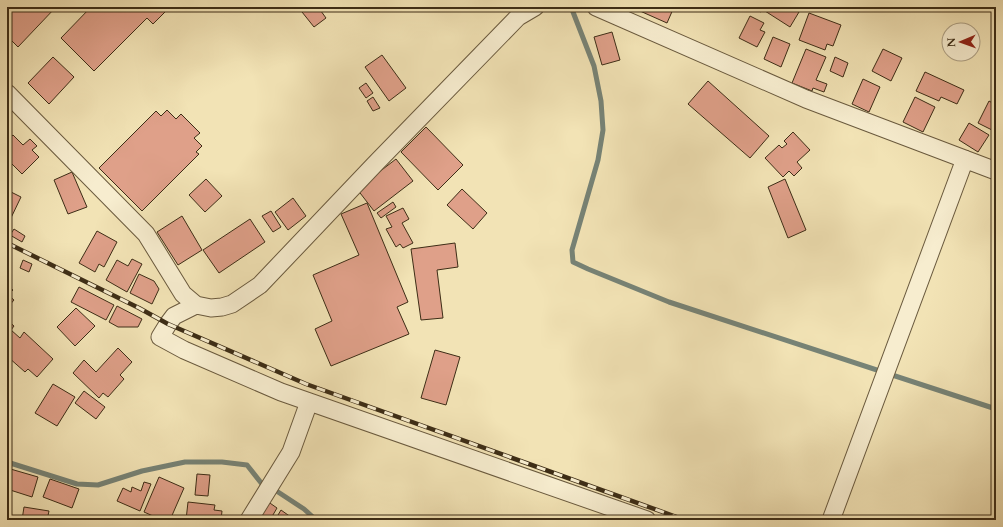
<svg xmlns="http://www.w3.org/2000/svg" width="1003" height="527" font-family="Cardo,serif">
<rect width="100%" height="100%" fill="#f2e3b5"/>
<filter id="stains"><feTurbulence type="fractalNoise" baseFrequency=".005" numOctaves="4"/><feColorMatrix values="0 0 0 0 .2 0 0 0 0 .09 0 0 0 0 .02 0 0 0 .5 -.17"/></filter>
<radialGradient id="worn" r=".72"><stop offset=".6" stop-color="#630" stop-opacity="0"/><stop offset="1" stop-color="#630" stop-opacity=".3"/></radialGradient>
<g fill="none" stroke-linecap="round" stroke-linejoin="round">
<!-- stream -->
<path stroke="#778376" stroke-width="5" d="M573 12 594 66 601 101 603 130 598 160 572 250 573 262 588 269 669 302 996 409
M7 462 77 484 98 485 142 471 185 462H222L247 465 262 484 275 490 304 509 316 520"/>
</g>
<!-- building -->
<path fill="#dfa089" stroke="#3d2d16" d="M11 7H56L18 47 7 36V11Z
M91 7H170L153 24 147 18 94 71 61 38Z
M298 7H318L326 18 314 27Z
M631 7H674L667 23Z
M751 7H764L761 12Z
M767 7H802L790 27 765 11Z
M809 13 841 25 833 46 827 44 825 50 799 40Z
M750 16 764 23 760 30 765 32 757 47 739 38Z
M612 32 620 60 602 65 594 37Z
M773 37 790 44 781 67 764 59Z
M806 49 826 57 816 80 827 84 824 92 813 88 812 91 792 83Z
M883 49 902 58 891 81 872 71Z
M382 55 406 88 389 101 365 67Z
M53 57 74 77 49 104 28 83Z
M835 57 848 63 843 77 830 71Z
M925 72 964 90 957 104 941 97 939 101 916 91Z
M863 79 880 87 869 112 852 104Z
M708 81 769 136 750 158 688 104Z
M366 83 373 93 366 98 359 88Z
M373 97 380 108 373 111 367 101Z
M915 97 935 107 923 132 903 122Z
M989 101 996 105V132L978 123Z
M167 110 176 119 181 114 200 133 194 138 202 146 196 152 199 154 142 211 99 168 156 111 161 116Z
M969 123 989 135 978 152 959 140Z
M426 127 463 165 438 190 401 152Z
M793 132 810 150 797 162 802 168 794 176 789 171 783 177 765 158 779 145 782 148 787 144 784 141Z
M13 135 23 145 30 139 37 146 32 150 39 157 22 174 7 159V140Z
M396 159 413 181 374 211 357 189Z
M72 172 87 207 68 214 54 180Z
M206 179 222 196 205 212 189 195Z
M785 179 806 230 788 238 768 187Z
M462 189 487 213 473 229 447 205Z
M7 190 21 197 9 222 7 220Z
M293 198 306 216 288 230 275 212Z
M393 202 396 207 381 218 377 213Z
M367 203 408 302 397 307 409 334 331 366 315 329 332 321 313 275 359 255 341 214Z
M403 208 409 219 402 223 413 243 403 248 400 244 396 247 386 229 392 227 386 216Z
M271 211 281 227 273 232 262 216Z
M182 216 202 250 178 265 157 232Z
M250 219 265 242 219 273 203 250Z
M14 229 25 236 22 242 10 235Z
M97 231 117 242 104 267 99 264 95 272 79 263Z
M455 243 458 267 437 270 443 318 421 320 411 249Z
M132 259 142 264 127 292 106 280 117 260 128 266Z
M23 260 32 264 29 272 20 268Z
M139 274 154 281 159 289 152 304 130 293Z
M7 285 13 290 8 295 14 300 7 308Z
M79 287 114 305 106 320 71 302Z
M117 306 142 319 138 327H118L109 322Z
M76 308 95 326 75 346 57 327Z
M7 320 14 326 11 330 20 338 24 332 53 359 37 377 28 369 25 372 8 357 7 359Z
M118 348 132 362 120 375 124 379 108 397 103 393 99 398 73 373 84 360 96 372Z
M435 350 460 357 446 405 421 398Z
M53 384 75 397 57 426 35 413Z
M84 391 105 407 96 419 75 403Z
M7 468 38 477 32 497 7 489Z
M197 474 210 475 208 496 195 495Z
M159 477 184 488 170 520H162L144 512Z
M50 479 79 489 72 508 43 497Z
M144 482 151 484 140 511 117 501 123 488 131 492 132 487 141 491Z
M267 501 277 508 270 520H255Z
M188 502 215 505 214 510 222 511 221 520H186Z
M24 507 49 511 47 520H22Z
M281 510 295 520H275Z"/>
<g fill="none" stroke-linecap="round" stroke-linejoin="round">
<defs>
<path id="minor" d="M596 7 806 99 996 171
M7 93 146 234 183 294 196 305 211 308 222 307 232 304 260 285 375 164 518 17 535 7
M196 305 174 316 168 324 160 337 184 350 281 392 647 520
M249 520 291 452 309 402
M831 520 965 159"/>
</defs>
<!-- minor casing -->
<use href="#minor" stroke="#6a5a3e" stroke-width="19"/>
<!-- minor -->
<use href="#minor" stroke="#f7edcf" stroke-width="17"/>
<defs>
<path id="rail" d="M7 243 139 308 168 324 306 384 685 520"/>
</defs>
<!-- rail casing -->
<use href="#rail" stroke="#3d2d16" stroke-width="4.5"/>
<!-- rail -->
<use href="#rail" stroke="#f7edcf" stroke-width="3" stroke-dasharray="9" stroke-linecap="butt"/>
</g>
<!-- margin -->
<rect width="1003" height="527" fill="none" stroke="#f2e3b5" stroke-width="24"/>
<rect x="8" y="8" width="987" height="511" fill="none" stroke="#3d2d16" stroke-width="2"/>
<rect x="12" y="12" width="979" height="503" fill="none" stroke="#3d2d16"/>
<!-- north arrow -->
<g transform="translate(961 42) rotate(268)"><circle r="19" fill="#f7edcf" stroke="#ada085"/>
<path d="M0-3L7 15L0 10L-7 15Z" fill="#8f2418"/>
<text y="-6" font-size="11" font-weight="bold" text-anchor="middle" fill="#3d2d16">N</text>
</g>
<rect width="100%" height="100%" filter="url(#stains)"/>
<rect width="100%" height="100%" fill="url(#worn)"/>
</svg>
